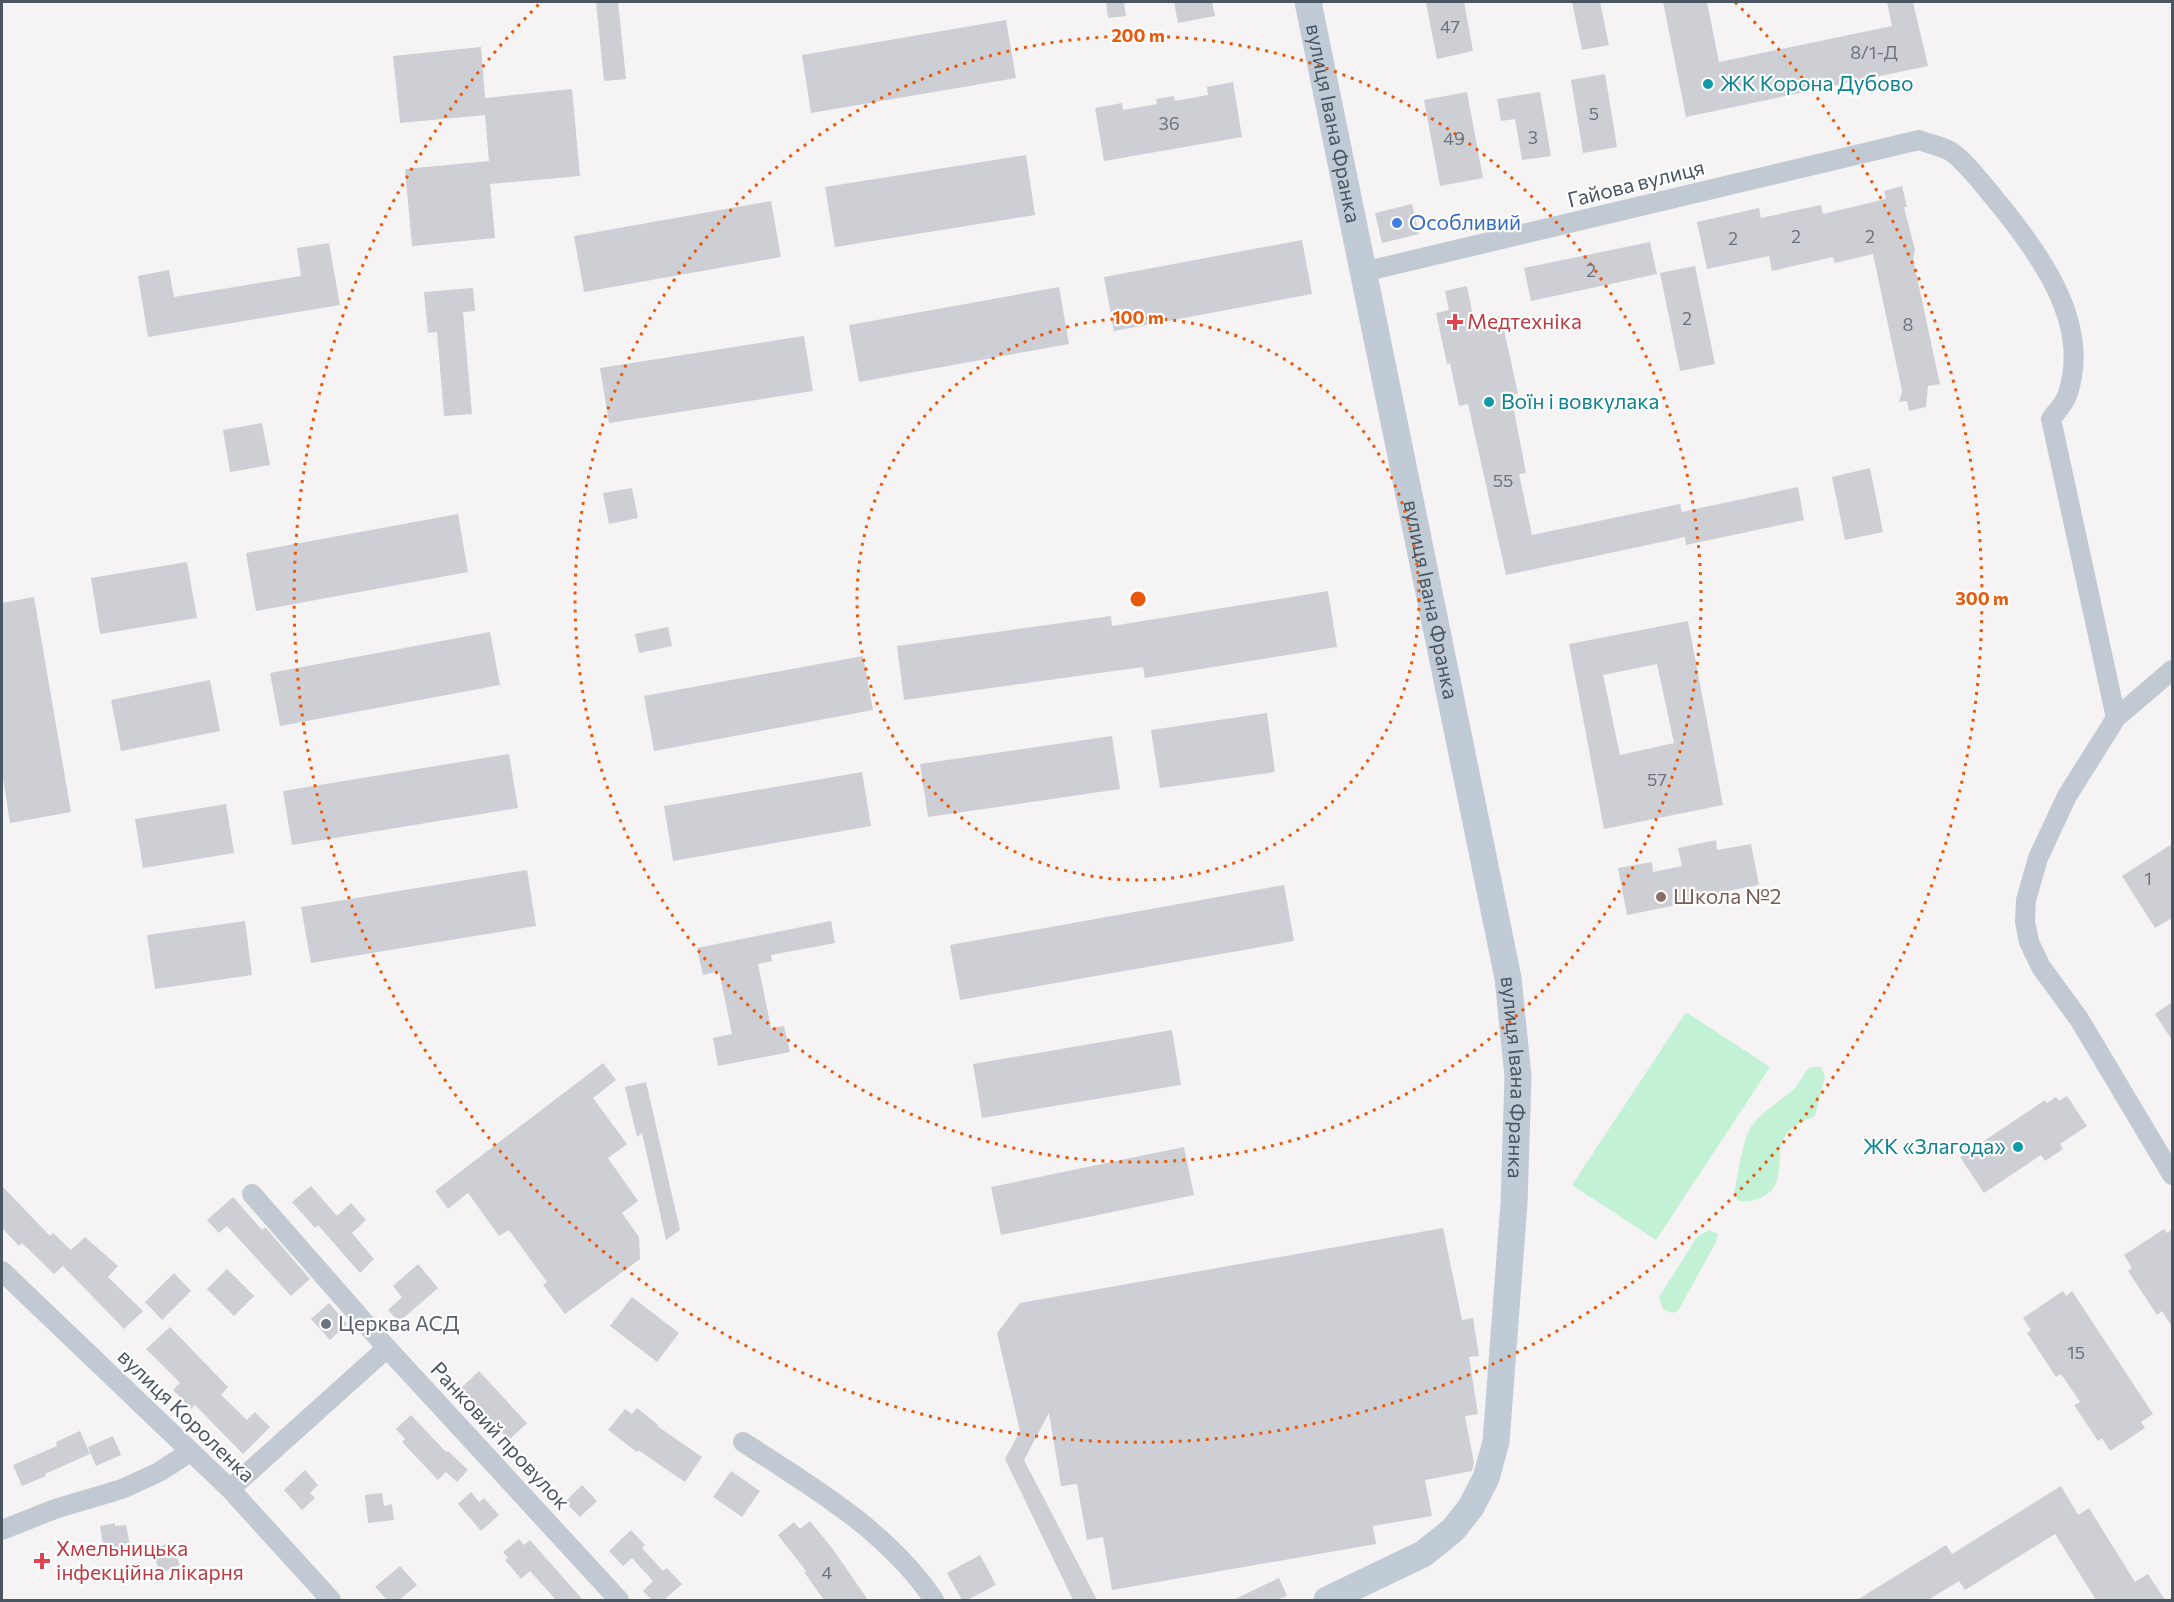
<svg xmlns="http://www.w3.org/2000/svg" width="2174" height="1602" font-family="Commissioner,sans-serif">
<rect width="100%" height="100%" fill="#f5f3f3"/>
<!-- green -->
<path fill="#c3f1d5" d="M1686 1012 1770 1067 1656 1240 1572 1185Z
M1810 1067H1821L1825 1076 1815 1116C1807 1120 1796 1124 1790 1130 1770 1147 1791 1184 1762 1197 1754 1201 1747 1202 1739 1201L1734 1196C1737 1179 1742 1141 1751 1127 1762 1111 1779 1102 1793 1090 1800 1084 1802 1074 1810 1067Z
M1709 1230 1718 1234 1716 1242 1678 1311 1672 1313 1663 1309 1659 1297 1697 1237Z"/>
<!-- building -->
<path fill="#cdcfd5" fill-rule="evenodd" d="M596 2H618L626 79 604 81Z
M1106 2H1124L1126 16 1108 18Z
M1174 2H1212L1215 16 1178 23Z
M1434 2H1464L1473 51 1437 59 1426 3Z
M1572 2H1600L1609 45 1582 50Z
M1663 2H1707L1719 62 1892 26 1887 2H1913L1928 66 1686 117Z
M1006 20 1016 78 811 113 802 55Z
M481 47 485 98 572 89 580 176 490 184 495 238 412 246 405 169 489 161 485 115 400 123 393 56Z
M1605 74 1617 147 1583 153 1571 80Z
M1233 82 1242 137 1104 161 1095 108 1122 103 1123 110 1157 104 1156 99 1174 96 1175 101 1208 95 1207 87Z
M1467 92 1483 178 1440 186 1424 100Z
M1540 92 1551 156 1522 160 1515 119 1501 121 1497 99Z
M1026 155 1035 215 835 247 825 187Z
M1902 186 1907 207H1904L1915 250 1913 259 1940 384 1928 386 1926 407 1909 411 1907 401 1899 402 1902 391 1873 254 1835 263 1833 257 1772 271 1769 256 1707 269 1697 222 1759 208 1761 218 1821 205 1823 214 1886 199 1884 191Z
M771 201 781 257 584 292 574 236Z
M1412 204 1419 234 1382 243 1375 213Z
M1302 240 1312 294 1114 331 1104 277Z
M1650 242 1657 274 1531 301 1524 268Z
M329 243 340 305 148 337 138 276 169 270 174 297 301 276 297 248Z
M1695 266 1715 364 1680 371 1660 273Z
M1467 286 1474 322 1501 316 1518 394 1511 395 1526 473 1519 474 1532 535 1680 504 1682 512 1798 487 1804 520 1686 545 1685 537 1506 575 1468 404 1459 406 1450 363 1447 364 1436 313 1449 310 1445 291Z
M1059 287 1069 344 859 382 849 325Z
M473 288 475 311 463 312 472 414 444 416 437 332 428 333 424 292Z
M804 336 813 391 609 423 600 368Z
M262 423 270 465 230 472 223 430Z
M1870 468 1883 532 1845 540 1832 477Z
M632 488 638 518 609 524 603 493Z
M458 514 468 572 256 611 246 553Z
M187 562 197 618 100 634 91 578Z
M1328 591 1337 647 1145 678 1143 667 904 700 897 646 1111 616 1112 626Z
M34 597 71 812 10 823 2 771V603Z
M1688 621 1723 805 1604 829 1569 644ZM1657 664 1674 743 1620 755 1603 675Z
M668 627 672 646 639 653 635 634Z
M490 632 500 685 280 726 270 673Z
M863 656 873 710 654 751 644 696Z
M210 680 220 731 121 751 111 700Z
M1267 713 1275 772 1160 788 1151 730Z
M1112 736 1120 789 928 817 920 764Z
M509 754 518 808 292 845 283 791Z
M862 772 871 826 673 861 664 806Z
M226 804 234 853 143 868 135 819Z
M1716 840 1717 850 1751 844 1759 885 1707 895V899L1627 915 1618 868 1652 862 1653 872 1682 866 1678 848Z
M2172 844V918L2155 928 2122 876Z
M527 870 536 926 311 963 301 907Z
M1284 885 1294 941 960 1000 950 945Z
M245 921 252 975 155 989 147 935Z
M831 921 835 943 771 955 772 961 758 964 771 1028 784 1026 790 1052 718 1066 713 1038 732 1034 719 971 703 975 697 948Z
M2172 1002V1040L2155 1014Z
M1172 1030 1181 1085 982 1118 973 1064Z
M603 1063 616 1080 593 1098 627 1144 608 1158 638 1201 622 1213 639 1237 640 1259 565 1314 543 1285 547 1282 509 1230 499 1236 468 1193 448 1209 435 1191Z
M646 1082 680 1230 666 1240 642 1133 637 1137 625 1087Z
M2067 1096 2087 1126 2060 1144 2063 1149 2045 1161 2041 1155 1984 1193 1960 1157 2045 1100 2047 1103 2056 1097 2059 1101Z
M1184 1147 1194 1195 1001 1235 991 1187Z
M2 1186 50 1236 53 1233 71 1250 85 1237 118 1266 108 1277 143 1311 124 1329 63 1266 54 1274 22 1243 19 1246 2 1228Z
M311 1186 337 1216 351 1203 366 1220 352 1233 374 1259 360 1273 318 1225 315 1228 292 1202Z
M233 1197 262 1230 265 1227 310 1279 291 1296 227 1226 219 1233 207 1220Z
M1443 1228 1462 1320 1473 1318 1479 1356 1469 1357 1478 1414 1465 1416 1474 1463 1472 1471 1425 1480 1432 1516 1373 1526 1376 1544 1112 1590 1103 1537 1087 1540 1077 1484 1061 1486 1049 1413 1024 1460 1097 1600H1073L1005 1459 1020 1431 997 1333 1020 1303Z
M2164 1229 2167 1233 2172 1229V1327L2162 1311 2157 1315 2128 1271 2132 1268 2124 1255Z
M418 1264 438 1288 399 1322 388 1310 402 1297 393 1286Z
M227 1269 254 1296 234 1316 207 1289Z
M174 1273 191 1291 162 1320 145 1302Z
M2063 1291 2066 1296 2072 1291 2153 1414 2141 1422 2145 1428 2110 1451 2102 1438 2098 1441 2074 1405 2080 1402 2061 1374 2056 1377 2027 1333 2031 1330 2023 1318Z
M632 1297 679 1333 657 1362 610 1326Z
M329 1303 347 1324 330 1340 311 1319Z
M170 1327 228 1387 221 1395 247 1420 255 1412 270 1427 243 1454 195 1405 191 1409 173 1390 180 1383 146 1349Z
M479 1371 527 1423 509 1440 459 1390Z
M637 1408 658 1425 657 1426 702 1457 685 1482 638 1450 637 1452 608 1430 625 1409 632 1414Z
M411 1415 446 1452 448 1451 468 1470 457 1482 446 1472 438 1480 402 1442 405 1439 396 1429Z
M80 1431 90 1454 45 1474 46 1476 22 1486 13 1465 57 1446 56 1442Z
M113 1436 121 1455 96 1466 88 1447Z
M305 1470 318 1485 310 1493 315 1498 302 1510 284 1490Z
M731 1471 760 1491 742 1517 713 1497Z
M582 1485 597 1501 580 1517 565 1502Z
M2061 1486 2078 1515 2089 1508 2135 1582 2148 1574 2165 1600H2096L2055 1534 1965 1590 1959 1581 1928 1600H1857L1946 1545 1952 1554Z
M471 1492 479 1502 484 1498 499 1515 481 1531 458 1504Z
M382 1493 384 1506 392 1504 394 1520 368 1523 365 1495Z
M810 1521 832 1548 868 1600H824L804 1572 806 1571 778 1535 794 1522 800 1529Z
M115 1523V1526L126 1525 130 1545 104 1550 100 1526Z
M631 1530 645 1545 642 1548 663 1571 667 1568 682 1584 664 1600H652L643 1591 653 1581 632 1558 623 1566 609 1551Z
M519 1539 524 1545 530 1540 583 1600H556L530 1571 521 1579 505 1560 508 1558 503 1552Z
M170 1542 180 1565 161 1573 151 1551Z
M980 1555 996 1585 967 1600H962L947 1573Z
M400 1566 417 1585 399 1600H387L375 1587Z
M1279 1578 1287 1596 1277 1600H1233Z"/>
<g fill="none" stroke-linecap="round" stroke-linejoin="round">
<!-- street -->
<path stroke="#c1cad2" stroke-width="20" d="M1363 272 1919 140C1929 144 1941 146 1950 151 1965 160 1988 191 2000 205 2042 257 2092 326 2067 396 2064 404 2056 412 2051 419L2116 718
M2172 670 2116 718 2067 796 2038 858 2026 900 2025 922 2029 942 2041 967 2079 1019 2172 1175
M252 1194 387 1348 619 1600
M2 1271 230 1489 331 1600
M743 1442C812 1487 887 1530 934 1600
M230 1489 387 1348
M2 1530 55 1509 122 1489 159 1472 190 1452"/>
<!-- secondary -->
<path stroke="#c1cbd6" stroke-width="27" id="s1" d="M1308 2 1508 978 1518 1076 1514 1203 1496 1442 1486 1478 1471 1507 1453 1530 1423 1554 1327 1600"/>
</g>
<!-- distance rings -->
<g fill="none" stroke="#e8590c" stroke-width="3" stroke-dasharray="3 6">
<circle cx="1138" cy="599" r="281"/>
<circle cx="1138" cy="599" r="563"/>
<path d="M1735 2A844 844 0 1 1 541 2"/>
</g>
<!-- markers -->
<g fill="#0f9aa8" stroke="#fff" stroke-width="2">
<circle cx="1708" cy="84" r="6"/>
<circle cx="1489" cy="402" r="6"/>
<circle cx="2018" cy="1147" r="6"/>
</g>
<circle fill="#3f7fe0" stroke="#fff" stroke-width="2" cx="1397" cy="223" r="6"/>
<g fill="#e0444e" stroke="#fff" stroke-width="2">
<path d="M1452 313h6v6h6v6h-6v6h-6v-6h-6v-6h6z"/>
<path d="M39 1552h6v6h6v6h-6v6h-6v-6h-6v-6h6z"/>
</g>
<circle fill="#8d6e63" stroke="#fff" stroke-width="2" cx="1661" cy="897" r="6"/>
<circle fill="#6b7280" stroke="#fff" stroke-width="2" cx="326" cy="1324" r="6"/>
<g text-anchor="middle" stroke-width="4.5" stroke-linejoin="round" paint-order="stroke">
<!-- number labels -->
<g font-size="18" fill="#6b747e">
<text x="1450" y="33">47</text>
<text x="1874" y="59">8/1-Д</text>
<text x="1594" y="120">5</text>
<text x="1169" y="130">36</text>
<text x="1533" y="144">3</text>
<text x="1454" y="145">49</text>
<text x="1796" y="243">2</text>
<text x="1870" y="243">2</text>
<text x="1733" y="245">2</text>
<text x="1591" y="277">2</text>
<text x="1687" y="325">2</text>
<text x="1908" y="331">8</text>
<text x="1503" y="487">55</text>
<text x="1657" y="786">57</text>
<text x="2148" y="885">1</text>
<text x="2076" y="1359">15</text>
<text x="827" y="1579">4</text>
</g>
<!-- culture labels -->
<g font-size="21" fill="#0d838f" stroke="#fff" text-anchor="start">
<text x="1720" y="91">ЖК Корона Дубово</text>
<text x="1501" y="409">Воїн і вовкулака</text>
<text x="2006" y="1154" text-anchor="end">ЖК «Злагода»</text>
</g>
<!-- street labels -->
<g font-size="21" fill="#4a5661" stroke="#fff">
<text dy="7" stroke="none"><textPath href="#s1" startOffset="124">вулиця Івана Франка</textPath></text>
<text transform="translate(1636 184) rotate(-14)" y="7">Гайова вулиця</text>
<text dy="7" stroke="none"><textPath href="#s1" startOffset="610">вулиця Івана Франка</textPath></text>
<text dy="7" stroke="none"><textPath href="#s1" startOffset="1096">вулиця Івана Франка</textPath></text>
<text transform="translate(186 1416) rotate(44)" y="7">вулиця Короленка</text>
<text transform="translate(500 1436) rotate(47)" y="7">Ранковий провулок</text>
</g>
<!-- shop labels -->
<g font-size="21" fill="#366cbe" stroke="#fff" text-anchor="start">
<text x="1409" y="230">Особливий</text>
</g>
<!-- health labels -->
<g font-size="21" fill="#be3a42" stroke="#fff" text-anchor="start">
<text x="1467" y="329">Медтехніка</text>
<text x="56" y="1556">Хмельницька<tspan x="56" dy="24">інфекційна лікарня</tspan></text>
</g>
<!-- education labels -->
<g font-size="21" fill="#785e54" stroke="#fff" text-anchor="start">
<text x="1673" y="904">Школа №2</text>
</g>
<!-- worship labels -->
<g font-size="21" fill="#5b616d" stroke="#fff" text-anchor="start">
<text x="338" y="1331">Церква АСД</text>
</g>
</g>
<circle cx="1138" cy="599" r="9" fill="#e8590c" stroke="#fff" stroke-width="3"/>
<g font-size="18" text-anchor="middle" font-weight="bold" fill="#e8590c" stroke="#fff" stroke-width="4.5" stroke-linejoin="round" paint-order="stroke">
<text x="1138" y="42">200 m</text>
<text x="1138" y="324">100 m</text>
<text x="1982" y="605">300 m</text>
</g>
<!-- border -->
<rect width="2174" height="1602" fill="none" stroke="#4a5661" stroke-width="6"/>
</svg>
